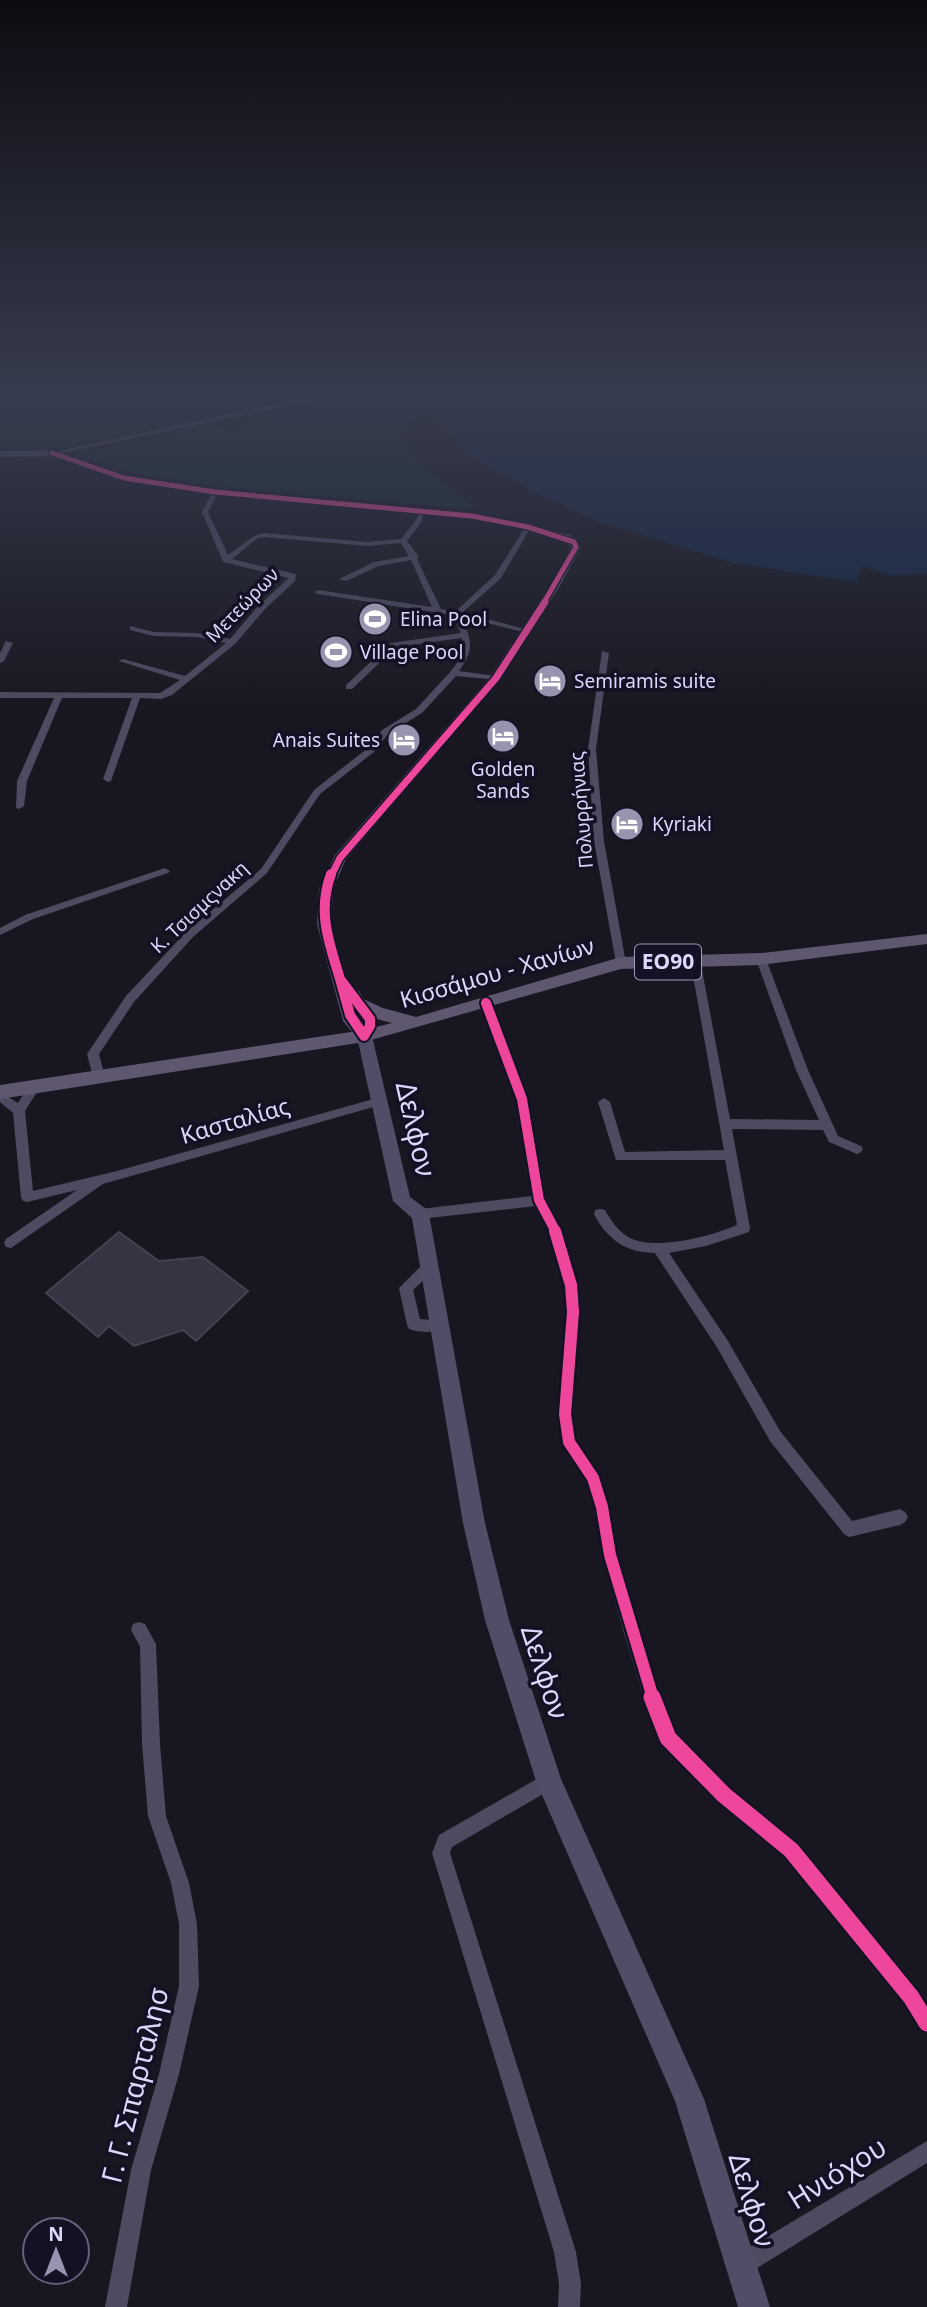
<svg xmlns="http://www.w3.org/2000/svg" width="927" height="2307" font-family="'Noto Sans',sans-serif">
<rect width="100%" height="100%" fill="#181620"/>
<!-- green -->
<path fill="#152b2c" d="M14 394H333C290 401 248 407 206 417 137 433 72 450 0 449V406Z
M364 394H439L420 402 401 437 407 454 477 509 220 487 129 472 75 452 126 444 195 427 215 425 229 431 246 429 250 423 292 413V405Z"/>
<!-- water -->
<path fill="#132544" d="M451 394H927V574L890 575 861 566 858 582 733 563 596 521 530 490 473 457 451 435 435 412 437 399Z"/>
<!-- building -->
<path fill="#363442" stroke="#454153" stroke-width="2" d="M119 1232 159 1261 203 1257 248 1291 196 1341 183 1330 134 1346 109 1326 98 1337 46 1293Z"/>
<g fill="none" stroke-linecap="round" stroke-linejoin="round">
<!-- street -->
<path fill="#4d4b60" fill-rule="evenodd" d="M330 394H347L52 455 49 453 270 405Z
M213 491 218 492 208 512 228 555 254 536 264 533 367 542 401 539 414 523 422 509H426L420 524 407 541 419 557 417 559 441 609 456 611 495 575 526 526H530L531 527 501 578 463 612 531 631 527 633 460 616C472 639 475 649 459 671L496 676H499V680L456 676 422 713 388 734 374 752 320 794 267 873 193 937 134 1002 99 1054 105 1077 99 1081 93 1077 87 1054 126 996 185 933 261 869 314 790 368 748 382 730 416 709 451 671 460 659 463 647 462 638 396 647 352 689H346V685L391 643 461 633 452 615 318 594 314 592 318 590 432 607 411 560 379 566 346 581 339 579 374 562 409 556 401 543 367 546 264 537 258 538 232 559 296 574 295 581 265 609 235 644 172 695 161 699 140 698 111 781 108 782 103 779 132 698H62L27 781 24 806 19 809 16 808 17 781 54 698H0V692L160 693 180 680 119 661 123 659 185 676 226 643 197 637 154 636 130 630V626L154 632 197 633 230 639 259 605 289 578 223 562 202 512Z
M6 641 13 643 4 661 0 663V653Z
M602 651 609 653 596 749 604 841 626 963 621 967 616 963 594 841 588 749Z
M165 868 170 871 168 873 33 919 0 935V928L25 915Z
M761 955 766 959 808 1070 838 1136 861 1146 863 1149 861 1152 857 1154 829 1142 823 1130 732 1129 750 1228 749 1232 706 1246 669 1253 728 1341 780 1431 852 1521 900 1509 905 1512 908 1517 905 1522 900 1525 849 1537 844 1534 770 1441 718 1349 655 1253C626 1253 607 1239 594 1214L595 1210 600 1209 605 1210C611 1221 619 1232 630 1238 656 1251 712 1236 737 1225L725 1160H616L598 1102 604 1098 610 1102 625 1152 724 1150 692 970 694 957 698 956 703 960 702 970 730 1119 819 1120 796 1070 756 959Z
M486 999 491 1003 528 1099 545 1200 563 1234 578 1285 580 1312 572 1414 576 1440 601 1478 610 1507 618 1555 639 1630 658 1691 674 1732 730 1789 797 1844 918 1990 927 2005V2033L920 2030 904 2004 785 1856 718 1801 662 1744 642 1691 623 1630 602 1555 594 1507 587 1481 562 1442 558 1414 566 1312 564 1285 551 1234 536 1206 420 1219 415 1218 414 1214 415 1210 420 1209 532 1196 516 1099 481 1003Z
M34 1083 40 1087 25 1111 33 1191 117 1171 377 1098 383 1102 377 1106 103 1184 11 1248 6 1247 4 1243 6 1239 77 1190 27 1202 23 1201 21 1197 13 1113 0 1102V1092L18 1103 30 1084Z
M430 1260 435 1262 437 1266 435 1270 413 1290 420 1319 445 1321 447 1325 445 1329C435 1333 419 1333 409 1329L407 1325 399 1288 425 1262Z
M139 1622 145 1624 156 1644 160 1744 166 1816 189 1883 197 1924 199 1986 179 2074 151 2170 127 2307H105L131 2170 159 2074 179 1986V1924L171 1883 148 1816 142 1744 140 1646 131 1630 133 1624Z
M549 1772 555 1775 558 1781 555 1787 452 1847 450 1853 576 2252 581 2284 580 2307H558L559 2284 554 2252 432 1853 439 1835Z
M927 2141V2163L749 2273 741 2276 733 2273 730 2265 733 2257Z"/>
<!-- secondary -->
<path fill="#504e66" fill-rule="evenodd" d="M52 450 126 475 215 489 472 513 570 535 581 547 561 584 500 680 346 859 333 889 331 924 350 990 359 991 376 1019 372 1036 410 1197 426 1209 429 1214 485 1523 509 1620 561 1779 704 2099 770 2307H738L675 2101 536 1781 485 1620 463 1523 412 1218 393 1201 359 1046 357 1038 343 1021 317 924 319 889 335 855 491 676 551 584 571 547 563 539 472 519 215 495 124 481 51 456 0 457V451Z"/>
<!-- primary -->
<path fill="#5f5670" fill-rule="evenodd" d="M927 934V944L761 965 621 969 364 1042 0 1099V1085L364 1030 392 1023C377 1019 360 1015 350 1003L353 999 359 997 383 1008 416 1017 621 957 761 953Z"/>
<defs>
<path id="cycleway-far4" d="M52 453 124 478 215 492 472 516 528 527 574 542 576 547 543 604"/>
<path id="cycleway-far3" d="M331 876 340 858 496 678 545 602"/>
<path id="cycleway-far2" d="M331 874C317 912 329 942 340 979
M340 979 370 1019V1026L364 1036 350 1015Z
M486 1003 522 1099 539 1200 556 1232"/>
<path id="cycleway-far1" d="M555 1231 571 1285 573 1312 565 1414 569 1442 593 1478 602 1507 610 1555 653 1698"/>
<path id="cycleway" d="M652 1697 668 1738 724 1795 791 1850 911 1997 927 2023"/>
</defs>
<!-- cycleway-far4 casing -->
<use href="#cycleway-far4" stroke="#151125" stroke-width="8"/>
<!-- cycleway-far3 casing -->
<use href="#cycleway-far3" stroke="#151125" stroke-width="10"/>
<!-- cycleway-far2 casing -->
<use href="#cycleway-far2" stroke="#151125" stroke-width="14"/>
<!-- cycleway-far1 casing -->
<use href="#cycleway-far1" stroke="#151125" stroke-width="17"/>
<!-- cycleway casing -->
<use href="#cycleway" stroke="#151125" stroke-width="21"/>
<!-- cycleway-far4 -->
<use href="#cycleway-far4" stroke="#ed469a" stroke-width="5"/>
<!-- cycleway-far3 -->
<use href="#cycleway-far3" stroke="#ed469a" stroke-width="7"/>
<!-- cycleway-far2 -->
<use href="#cycleway-far2" stroke="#ed469a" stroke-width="10"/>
<!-- cycleway-far1 -->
<use href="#cycleway-far1" stroke="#ed469a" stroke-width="12"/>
<!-- cycleway -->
<use href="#cycleway" stroke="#ed469a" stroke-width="17"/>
</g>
<!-- sky -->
<linearGradient id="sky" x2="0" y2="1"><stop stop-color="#0d0c12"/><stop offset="0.55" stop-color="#373c4e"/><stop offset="1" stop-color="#373c4e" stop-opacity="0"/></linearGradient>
<rect width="927" height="717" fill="url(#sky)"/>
<!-- icons -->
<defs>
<symbol id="stadium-disc" viewBox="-11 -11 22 22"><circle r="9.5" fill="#9794af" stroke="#151125"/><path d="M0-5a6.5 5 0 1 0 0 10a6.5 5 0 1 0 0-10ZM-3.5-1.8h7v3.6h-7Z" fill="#fff"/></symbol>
<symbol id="hotel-disc" viewBox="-11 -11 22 22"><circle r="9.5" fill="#9794af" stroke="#151125"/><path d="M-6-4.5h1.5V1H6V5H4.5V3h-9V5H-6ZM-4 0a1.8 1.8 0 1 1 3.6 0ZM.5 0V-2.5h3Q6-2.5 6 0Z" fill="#fff"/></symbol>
</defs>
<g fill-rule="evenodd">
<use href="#stadium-disc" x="356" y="600" width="38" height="38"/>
<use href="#stadium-disc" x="317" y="633" width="38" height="38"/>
<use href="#hotel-disc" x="531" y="662" width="38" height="38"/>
<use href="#hotel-disc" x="484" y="717" width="38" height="38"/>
<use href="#hotel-disc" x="385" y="721" width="38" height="38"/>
<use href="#hotel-disc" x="608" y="805" width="38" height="38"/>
</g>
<g text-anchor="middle" stroke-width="7" stroke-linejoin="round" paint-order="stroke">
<!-- far-street labels -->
<g font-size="19" fill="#dcd8fc" stroke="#151125">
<text transform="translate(242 605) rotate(-46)" y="7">Μετεώρων</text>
<text transform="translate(581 810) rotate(-95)" y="7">Πολυρρήνιας</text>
<text transform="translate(199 907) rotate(-43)" y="7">Κ. Τσισμςνακη</text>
</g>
<!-- far-poi labels -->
<g font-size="19" fill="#dcd8fc" stroke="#151125" text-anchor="start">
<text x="400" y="626">Elina Pool</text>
<text x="360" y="659">Village Pool</text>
<text x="574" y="688">Semiramis suite</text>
<text x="380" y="747" text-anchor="end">Anais Suites</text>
<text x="503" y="776" text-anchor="middle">Golden<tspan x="503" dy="22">Sands</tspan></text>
<text x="652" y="831">Kyriaki</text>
</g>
<!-- shield labels -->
<rect fill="#151125" stroke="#a09cbc" stroke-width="2" x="635" y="944.5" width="66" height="35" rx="5"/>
<g font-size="21" font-weight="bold" fill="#dcd8fc">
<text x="668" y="969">ΕΟ90</text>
</g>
<!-- street labels -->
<g font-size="23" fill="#dcd8fc" stroke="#151125">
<text transform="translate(497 973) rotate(-16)" y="8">Κισσάμου - Χανίων</text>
<text transform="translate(235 1121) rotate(-16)" y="8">Κασταλίας</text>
</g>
<!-- near-street labels -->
<g font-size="28" fill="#dcd8fc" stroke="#151125">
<text transform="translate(416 1129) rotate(77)" y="10">Δελφον</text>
<text transform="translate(545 1672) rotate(72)" y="10">Δελφον</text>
<text transform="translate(135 2085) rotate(-76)" y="10">Γ. Γ. Σπαρταλησ</text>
<text transform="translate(837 2173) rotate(-32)" y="10">Ηνιόχου</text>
<text transform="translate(752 2200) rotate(73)" y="10">Δελφον</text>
</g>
</g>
<!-- north arrow -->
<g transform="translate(56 2251)"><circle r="33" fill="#151125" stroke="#65617b" stroke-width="2"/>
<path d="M0-5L12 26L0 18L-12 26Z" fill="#9794af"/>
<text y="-10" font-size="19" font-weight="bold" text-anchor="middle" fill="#dcd8fc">N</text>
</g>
</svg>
